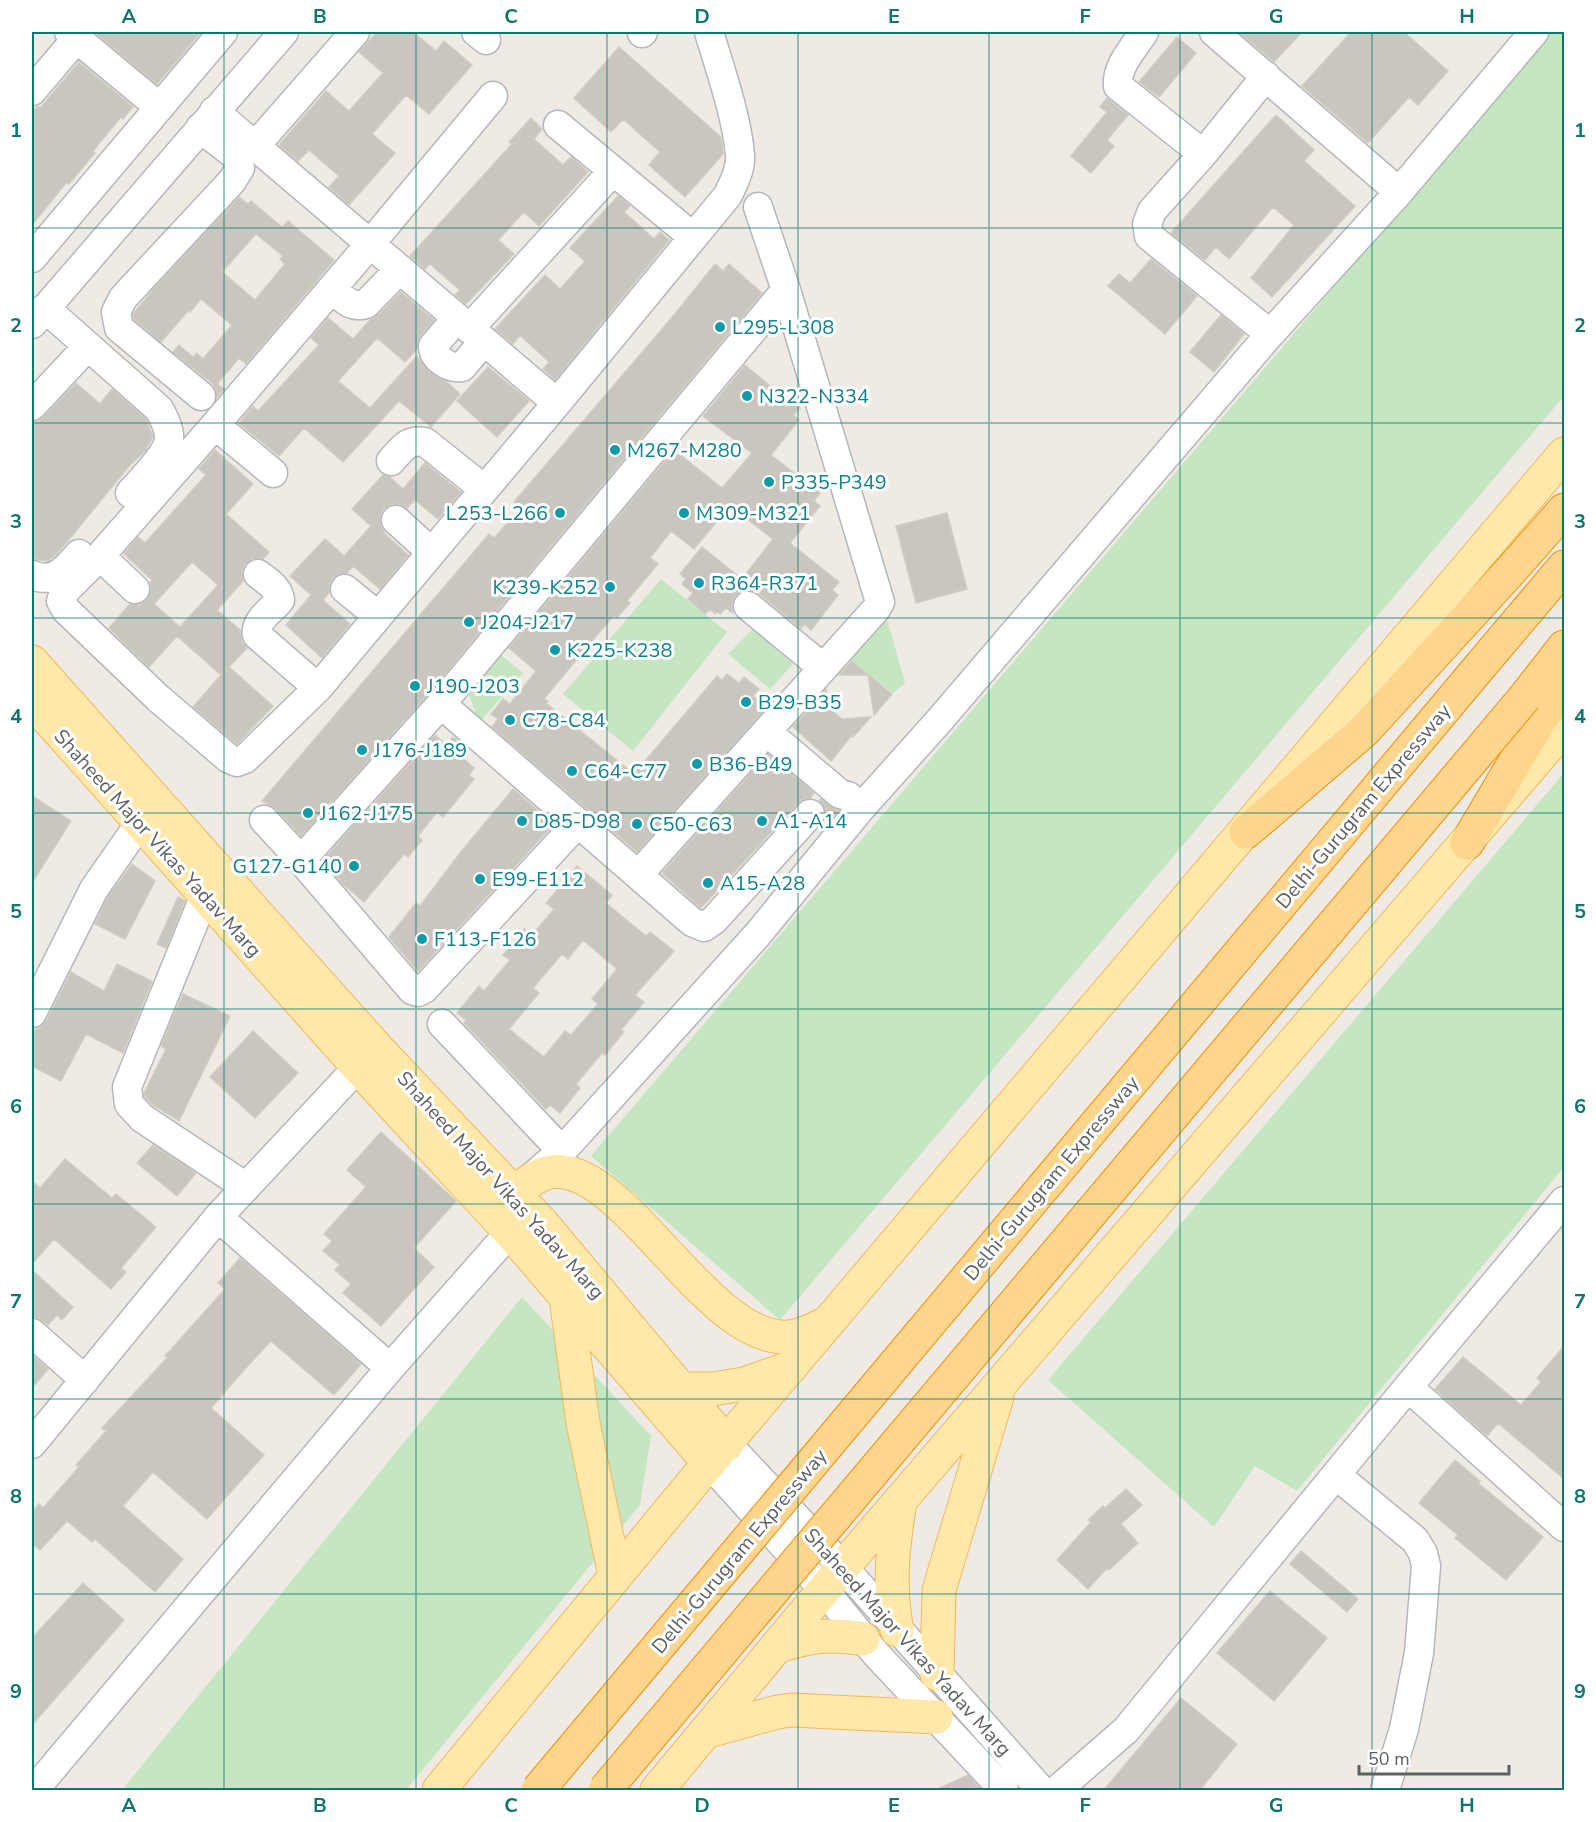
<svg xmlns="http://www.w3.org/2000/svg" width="1596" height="1822" font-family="'Nunito Sans',sans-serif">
<rect width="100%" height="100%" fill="#efebe4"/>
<!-- green -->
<path fill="#c4e6c1" d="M1552 32H1564V396L780 1320 591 1156Z
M661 579 727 632 633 751 563 694Z
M882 616 887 619 905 683 893 693 846 656Z
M753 629 793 664 770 689 728 654Z
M494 649 523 673 479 723 465 683Z
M1564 773V1167L1297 1491 1255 1466 1214 1527 1048 1380Z
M522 1297 651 1436 640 1505 406 1790H122Z"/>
<!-- building -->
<path fill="#c9c6c0" stroke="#d3ccc2" stroke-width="1.5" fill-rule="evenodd" d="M97 32H201L157 84 96 33Z
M377 32H413L436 51 444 41 472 65 429 114 406 95 372 134 395 153 349 205 329 187 339 176 309 150 298 161 279 145 326 91 349 111 383 73 359 52Z
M1239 32H1302L1274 62Z
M1351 32H1404L1448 71 1418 105 1409 97 1368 143 1302 86Z
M1177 37 1196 53 1159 97 1139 82Z
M619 47 721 137 723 154 685 197 649 165 660 152 623 119 611 132 574 98Z
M79 62 133 107 123 119 121 117 93 151 95 153 69 184 66 183 32 225V113L37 107H41Z
M1107 98 1128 115 1107 140 1114 146 1091 173 1071 156 1107 112 1100 107Z
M1276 115 1314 150 1304 161 1355 206 1272 297 1251 278 1294 225 1273 207 1229 259 1216 247 1205 260 1171 233Z
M531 118 542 129 534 139 563 165 571 157 588 172 539 226 524 212 498 240 514 254 466 304 455 295 460 290 430 264 425 269 410 256 512 144 509 142Z
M618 196 630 206 624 212 654 239 660 232 669 240 555 380 543 369 549 362 520 335 513 344 495 329 545 275 560 289 585 261 570 248Z
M239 197 248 204 251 201 282 227 288 221 334 260 246 364 239 358 217 384 224 389 217 397 216 390 212 383 173 352 179 345 193 357 197 353 203 359 232 325 201 299 190 312 188 311 161 342 134 319 133 314 156 286ZM256 234 283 256 280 259 285 264 255 300 222 272Z
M1151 259 1197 296 1165 334 1108 286 1119 274 1130 283Z
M715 264 723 271 729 264 762 293 429 693 301 836 276 809 262 801 489 534 494 538 521 508 514 502 674 315Z
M401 292 434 320 420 336 417 349 405 362 377 338 338 381 370 408 417 356 429 372 447 382 460 394 431 427 399 401 343 462 304 428 279 456 239 423 253 406 258 411 319 345 311 338 328 318 353 339 370 320 378 315Z
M1221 315 1244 334 1214 372 1190 352Z
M745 365 782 396 784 395 800 408 793 415 799 420 771 455 820 493 814 501 820 506 790 543 839 582 832 590 838 595 811 630 805 624 801 628 758 593 750 590 742 591 735 596 732 603V613L726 608 720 614 717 612 715 614 710 609 705 614 688 599 693 593 682 584 686 579 680 574 702 547 742 579 773 539 730 506 694 549 671 531 650 558 658 564 627 601 630 603 617 618 614 615 572 665 544 699 548 701 546 703 634 774 717 676 722 680 727 674 739 683 744 677 759 689 753 696 767 707 637 852 492 727 498 719 491 714 503 699 510 704 536 671 509 648 674 450 722 488 752 453 703 416Z
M488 367 529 401 497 437 457 401Z
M76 383 100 404 112 389 146 419 153 437 145 451 130 465 57 554 48 561 32 559V422H37L44 417Z
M215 450 253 484 226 514 269 552 263 559H252L245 564 242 571 243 581 217 610 240 630 242 642 247 648 229 667 273 706 237 744 193 707 221 675 177 636 149 667 109 628 130 604 140 605 147 600 151 592 150 582 152 580 124 554 138 537 145 543 206 475 199 469ZM192 562 218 585 180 627 154 604Z
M425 463 461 492 438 519 415 500 407 508 400 504H392L383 509 380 517 381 526 385 534 408 555 380 589 353 566 347 573 339 574 333 578 329 586V593L323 600 350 624 322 658 286 625 311 595 290 576 325 539 344 556 371 526 352 509 383 475 390 477 403 489Z
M947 513 967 589 916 603 896 526Z
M852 661 892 694 874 715 868 675H839Z
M826 689 828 707 842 719 871 717 853 737 852 735 831 761 793 727Z
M435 735 446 745 453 737 467 749 460 756 474 768 469 775 474 779 443 817 437 812 418 836 422 840 408 857 404 854 364 902 344 885 323 860Z
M768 754 814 793 810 798 804 799 798 803 701 908 662 873Z
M513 789 554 824 418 971 389 937 416 903 420 906 460 853Z
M32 796 71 821 32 883Z
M821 799 838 810 830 820 826 816 825 808 819 801Z
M132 864 155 881 125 939 95 924 108 897Z
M577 866 612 895 606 903 646 936 650 932 674 951 635 995 644 1002 621 1030 624 1032 605 1055 602 1053 576 1084 580 1088 560 1113 550 1105 546 1109 541 1104 464 1023 466 1020 457 1013 479 986 484 991 510 960 503 955 524 929 532 935 554 909 546 903ZM583 940 617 969 592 999 598 1004 571 1035 565 1031 544 1057 509 1029 539 993 533 988 562 954 568 959Z
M178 897 185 901 166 948 157 944Z
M117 964 152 981 123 1053 86 1034 61 1081 32 1066V1032L42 1026 47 1020 71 972 104 991Z
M183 994 230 1016 179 1121 153 1105 145 1097 144 1093 166 1049 161 1046Z
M253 1031 298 1073 255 1118 210 1077Z
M381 1132 456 1201 414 1248 434 1267 381 1326 343 1293 351 1284 335 1270 340 1265 323 1251 332 1241 324 1234 366 1187 347 1170Z
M153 1145 196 1173 177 1196 137 1163Z
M65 1159 112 1198 116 1194 156 1227 121 1268 126 1272 111 1289 54 1239 32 1264V1181L40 1188Z
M240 1258 361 1364 334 1395 271 1341 244 1370 211 1408 264 1455 237 1485 207 1519 153 1472 123 1506 183 1559 155 1592 95 1539 92 1542 67 1521 40 1550 32 1543V1513L39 1504 43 1508 79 1467 76 1465 106 1431 102 1428 167 1358 165 1356 225 1289 218 1283Z
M32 1270 73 1307 62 1320 57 1315 48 1325 36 1317H32Z
M1564 1346V1479L1498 1423 1487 1436 1435 1389 1463 1357 1521 1405 1541 1382 1537 1378Z
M32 1355 48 1369 32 1388Z
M1455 1460 1480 1481 1478 1483 1543 1537 1506 1580 1455 1538 1458 1535 1419 1503Z
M1126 1489 1142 1505 1121 1524 1138 1543 1109 1570 1107 1568 1088 1589 1057 1560 1091 1522 1088 1520 1103 1506 1105 1508Z
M1301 1551 1358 1599 1347 1612 1290 1564Z
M83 1583 124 1620 32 1725V1638Z
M1270 1591 1327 1638 1274 1701 1217 1653Z
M1181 1698 1237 1744 1199 1791H1103Z
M968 1775 982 1791H933Z"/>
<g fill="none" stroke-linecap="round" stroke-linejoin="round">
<defs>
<path id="minor" d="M69 32 158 106
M476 32 486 40
M1144 32C1134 48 1116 66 1118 86L1203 154
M1214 32 1399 192
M642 33 643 32
M1266 76 1203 154 1152 211 1147 224 1149 236 1270 334
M32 91 77 38
M493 96 370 244 215 425 100 556 65 591 61 601 66 610 158 698 228 758 237 762 245 759 318 688 557 403 728 195C734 182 741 169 740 155 737 117 720 69 709 32
M214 111 557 403
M558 125 693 237
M200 128 236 156 240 168 232 181 123 298 116 312 119 328 201 396
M255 146 355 32
M758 207 786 290
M32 258 223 32
M332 289C343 298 351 309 366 304L400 269
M786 290 880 602 876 609 638 875 441 704Z
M45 308 159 409C164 418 170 429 169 440 166 457 141 480 130 493
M457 318 433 346C433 359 450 369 462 367L484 341
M32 324 284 32
M469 329 613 171
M32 406 88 346
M215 425 273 473
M391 461C402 449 407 439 425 442L484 489
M396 520 431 552
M100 556 135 589
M258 574C267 581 279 588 280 600 272 610 254 621 257 635L318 688
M32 575C54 584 65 570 79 554
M345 589 378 616
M748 606 822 667
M441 704 301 860 412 990 418 992 424 989 578 823
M767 732 840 794 848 796 861 808
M264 820 301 860
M638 875 692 922 704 927 714 920 810 814
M205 895 127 1087 129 1104 142 1118 246 1187
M32 1013 94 889 140 823
M442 1024 562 1151
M525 1183 562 1151 758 934 861 808 938 722 1270 334 1399 192 1534 32
M218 1217 390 1368
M32 1333 85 1380
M1408 1387 1564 1527
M32 1444 218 1217 372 1052
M727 1444 843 1567 1041 1790
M709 1463 824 1590 876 1654 1004 1790
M1336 1475 1415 1540 1423 1553 1426 1566 1419 1653 1404 1729 1385 1790
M34 1790 390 1368 510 1232
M1057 1790 1126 1730 1408 1387 1564 1201"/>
<path id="major" d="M32 662 376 1047 542 1223 727 1444
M32 701 377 1088 510 1232 709 1463
M514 1192C523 1186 535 1176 546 1173 620 1153 705 1343 789 1337 803 1336 816 1328 828 1323
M566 1298 583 1423 615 1575
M681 1389H713L744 1384 790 1368
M897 1630C888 1586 893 1545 900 1502
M776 1647C809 1636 829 1633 863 1639
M937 1674 939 1590 997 1397
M705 1732 777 1712 792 1710 936 1717
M439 1790 709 1463 1564 454
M657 1790 843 1567 1564 728"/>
<path id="highway" d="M1482 664 1564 567
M1525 697 1564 647
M1246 832 1364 731 1513 568 1564 510
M1467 843 1539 721 1564 687"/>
</defs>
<!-- minor casing -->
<use href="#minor" stroke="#b5b7bb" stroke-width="31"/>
<!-- major casing -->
<use href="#major" stroke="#f1b85a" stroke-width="35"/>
<!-- highway casing -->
<use href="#highway" stroke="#f28e00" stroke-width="35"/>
<!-- minor -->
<use href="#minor" stroke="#fff" stroke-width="28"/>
<!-- major -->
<use href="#major" stroke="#ffe8a9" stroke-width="33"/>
<!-- highway -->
<use href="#highway" stroke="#fdd58d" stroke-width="33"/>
<defs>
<path id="highway-bridge" d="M538 1790 1482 664
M605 1790 1525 697"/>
</defs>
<!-- highway-bridge casing -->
<use href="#highway-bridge" stroke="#f28e00" stroke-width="35" stroke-linecap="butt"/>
<!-- highway-bridge -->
<use href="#highway-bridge" stroke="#fdd58d" stroke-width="33"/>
</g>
<!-- grid -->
<path fill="none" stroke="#0f766e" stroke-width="1.5" stroke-opacity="0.55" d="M224 32V1790M416 32V1790M607 32V1790M798 32V1790M989 32V1790M1180 32V1790M1372 32V1790M32 228H1564M32 423H1564M32 618H1564M32 813H1564M32 1009H1564M32 1204H1564M32 1399H1564M32 1594H1564"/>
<!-- markers -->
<g fill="#0f9aa8" stroke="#fff" stroke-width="2">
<circle cx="720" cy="327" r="6"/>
<circle cx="747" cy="396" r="6"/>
<circle cx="615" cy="450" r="6"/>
<circle cx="769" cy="482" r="6"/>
<circle cx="560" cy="513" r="6"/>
<circle cx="684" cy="513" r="6"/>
<circle cx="699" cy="583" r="6"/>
<circle cx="610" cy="587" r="6"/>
<circle cx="469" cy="622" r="6"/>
<circle cx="555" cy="650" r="6"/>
<circle cx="415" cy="686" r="6"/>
<circle cx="746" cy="702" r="6"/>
<circle cx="510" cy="720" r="6"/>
<circle cx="362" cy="750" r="6"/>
<circle cx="697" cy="764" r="6"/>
<circle cx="572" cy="771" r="6"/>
<circle cx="308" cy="813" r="6"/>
<circle cx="522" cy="821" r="6"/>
<circle cx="762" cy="821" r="6"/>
<circle cx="637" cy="824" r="6"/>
<circle cx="354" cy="866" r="6"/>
<circle cx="480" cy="879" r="6"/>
<circle cx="708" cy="883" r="6"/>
<circle cx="422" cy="939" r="6"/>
</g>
<g text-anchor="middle" stroke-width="6" stroke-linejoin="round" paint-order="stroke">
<!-- culture labels -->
<g font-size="20" fill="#0d838f" stroke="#fff" text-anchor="start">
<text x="732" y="334">L295-L308</text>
<text x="759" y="403">N322-N334</text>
<text x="627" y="457">M267-M280</text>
<text x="781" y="489">P335-P349</text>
<text x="548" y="520" text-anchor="end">L253-L266</text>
<text x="696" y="520">M309-M321</text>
<text x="711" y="590">R364-R371</text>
<text x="598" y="594" text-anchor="end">K239-K252</text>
<text x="481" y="629">J204-J217</text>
<text x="567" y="657">K225-K238</text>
<text x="427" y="693">J190-J203</text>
<text x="758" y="709">B29-B35</text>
<text x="522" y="727">C78-C84</text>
<text x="374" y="757">J176-J189</text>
<text x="709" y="771">B36-B49</text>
<text x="584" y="778">C64-C77</text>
<text x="320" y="820">J162-J175</text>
<text x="534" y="828">D85-D98</text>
<text x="774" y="828">A1-A14</text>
<text x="649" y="831">C50-C63</text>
<text x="342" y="873" text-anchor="end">G127-G140</text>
<text x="492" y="886">E99-E112</text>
<text x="720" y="890">A15-A28</text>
<text x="434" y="946">F113-F126</text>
</g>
<!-- street labels -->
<g font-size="20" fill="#5c6165" stroke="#fff">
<text transform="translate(1363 806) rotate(-50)" y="7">Delhi-Gurugram Expressway</text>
<text transform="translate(158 843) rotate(48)" y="7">Shaheed Major Vikas Yadav Marg</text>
<text transform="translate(1051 1178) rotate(-50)" y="7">Delhi-Gurugram Expressway</text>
<text transform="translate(501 1185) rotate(48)" y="7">Shaheed Major Vikas Yadav Marg</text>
<text transform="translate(739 1551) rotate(-50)" y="7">Delhi-Gurugram Expressway</text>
<text transform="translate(908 1642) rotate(48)" y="7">Shaheed Major Vikas Yadav Marg</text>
</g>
</g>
<!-- border -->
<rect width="1596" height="1822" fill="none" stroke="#ffffff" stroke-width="66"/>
<!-- scale -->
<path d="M1359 1765v9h150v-9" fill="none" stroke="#5c6165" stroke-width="3"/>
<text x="1368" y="1765" font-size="18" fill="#5c6165" stroke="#ffffff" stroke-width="4.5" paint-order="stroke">50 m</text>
<rect x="33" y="33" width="1530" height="1756" fill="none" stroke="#0f766e" stroke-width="2"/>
<g font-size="20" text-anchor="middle" font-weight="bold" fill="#0f766e">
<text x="129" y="23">A</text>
<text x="320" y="23">B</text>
<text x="511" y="23">C</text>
<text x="702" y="23">D</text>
<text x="894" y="23">E</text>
<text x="1085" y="23">F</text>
<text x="1276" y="23">G</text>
<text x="1467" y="23">H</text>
<text x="16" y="137">1</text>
<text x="1580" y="137">1</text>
<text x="16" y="332">2</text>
<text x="1580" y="332">2</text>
<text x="16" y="528">3</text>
<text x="1580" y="528">3</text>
<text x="16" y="723">4</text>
<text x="1580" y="723">4</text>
<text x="16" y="918">5</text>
<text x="1580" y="918">5</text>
<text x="16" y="1113">6</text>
<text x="1580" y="1113">6</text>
<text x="16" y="1308">7</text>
<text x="1580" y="1308">7</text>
<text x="16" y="1503">8</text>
<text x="1580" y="1503">8</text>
<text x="16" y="1698">9</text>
<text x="1580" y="1698">9</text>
<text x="129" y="1812">A</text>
<text x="320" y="1812">B</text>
<text x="511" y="1812">C</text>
<text x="702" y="1812">D</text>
<text x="894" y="1812">E</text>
<text x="1085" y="1812">F</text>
<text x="1276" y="1812">G</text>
<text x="1467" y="1812">H</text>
</g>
</svg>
